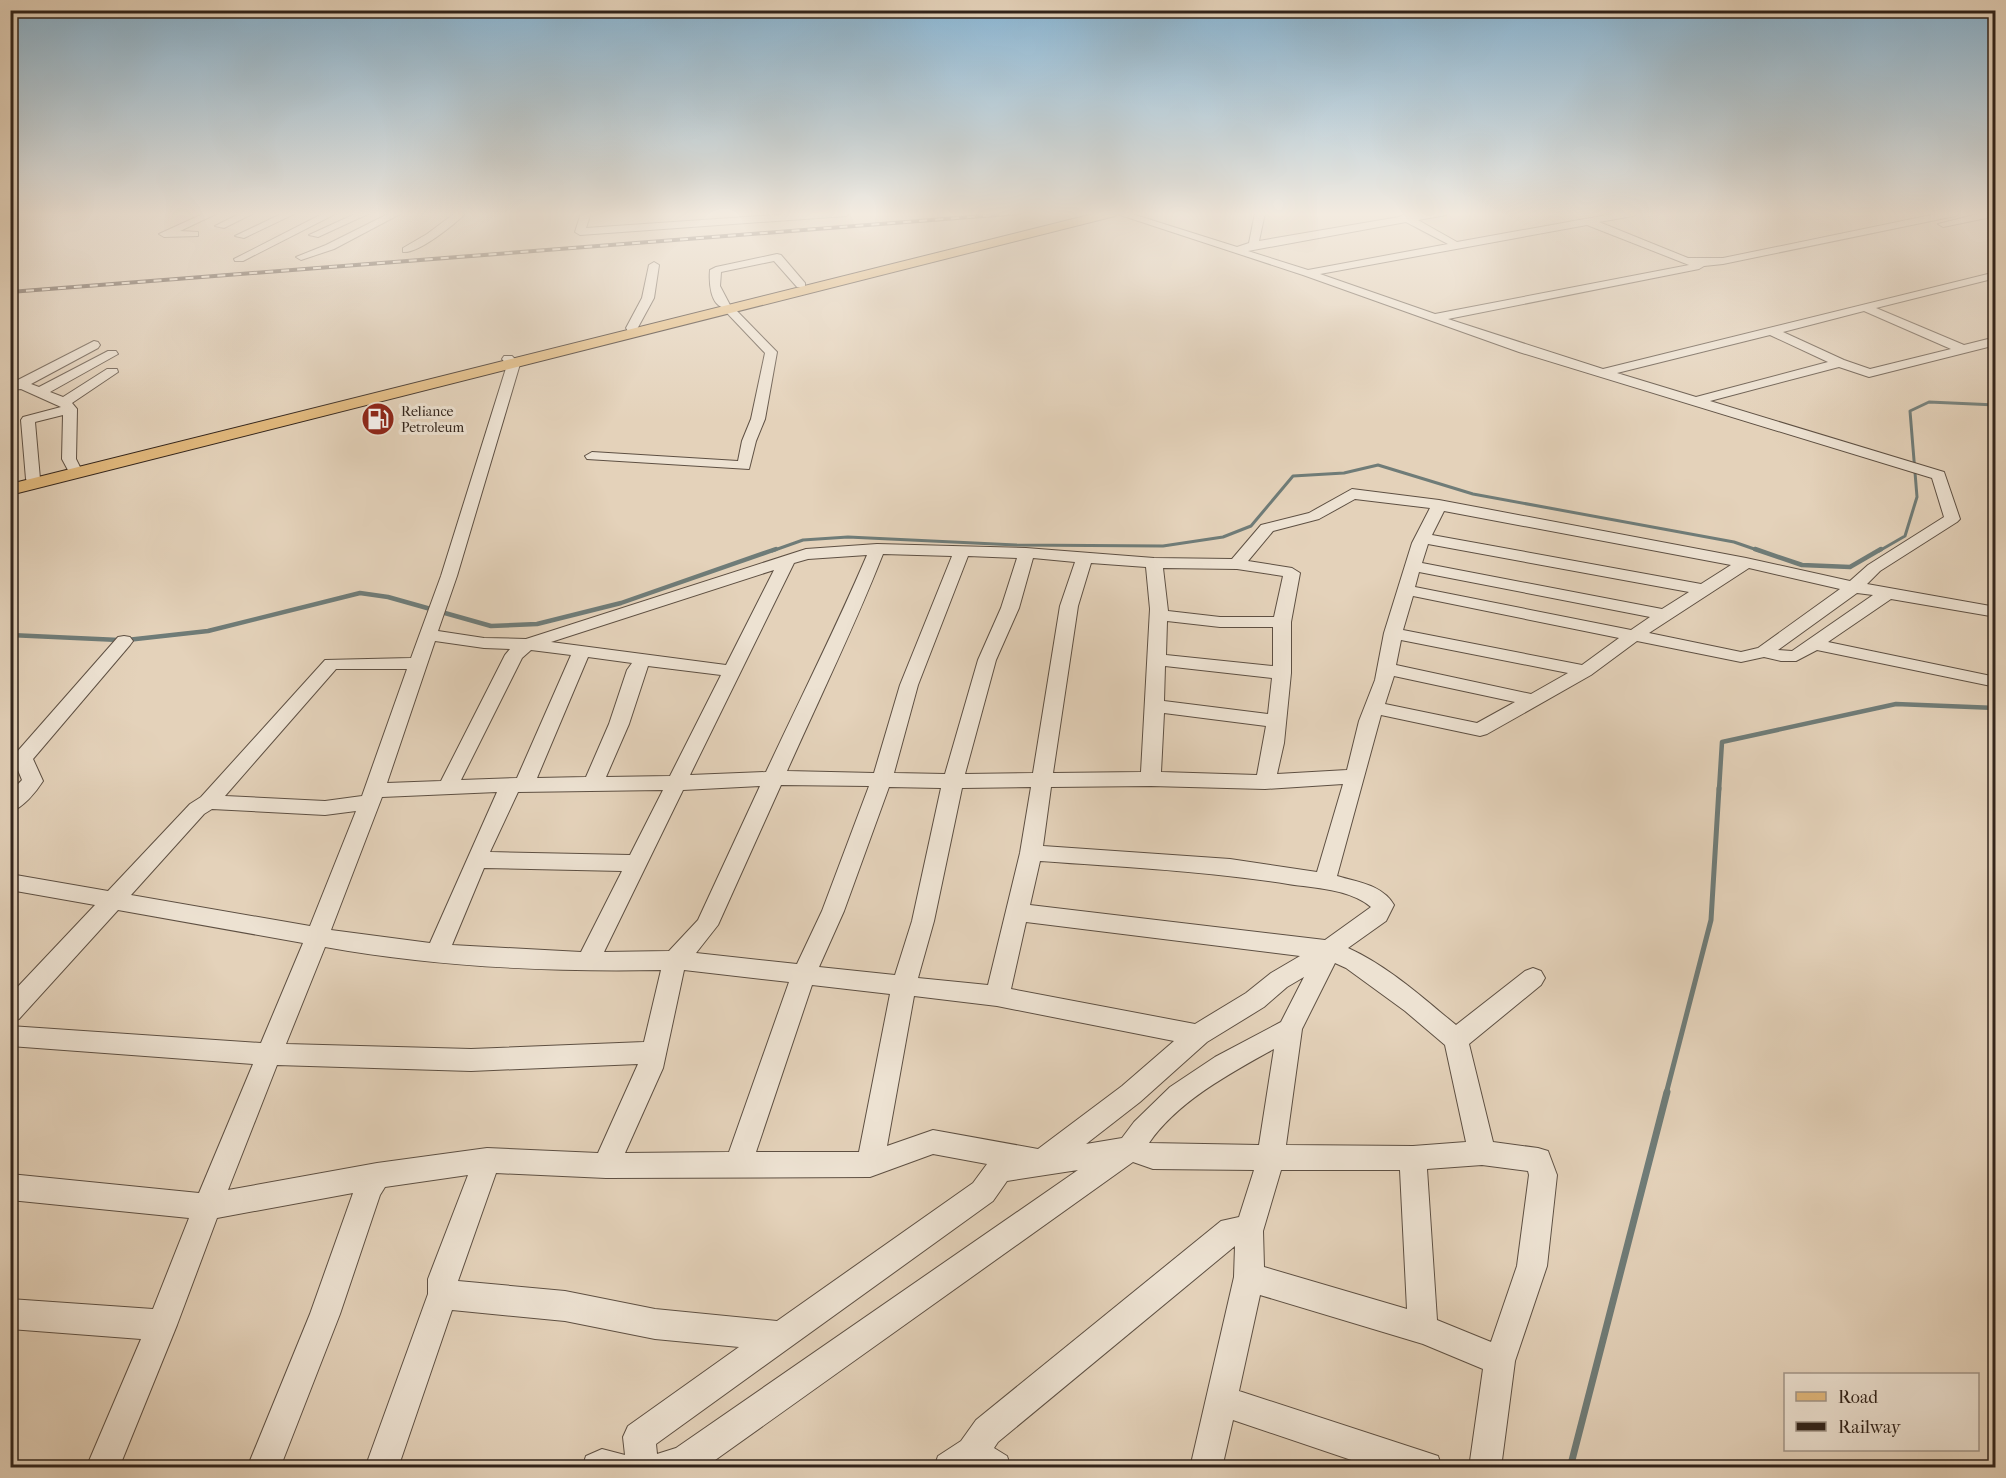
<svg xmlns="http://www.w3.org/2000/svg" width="2006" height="1478" font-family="'IM FELL French Canon',serif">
<rect width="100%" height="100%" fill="#e4d2ba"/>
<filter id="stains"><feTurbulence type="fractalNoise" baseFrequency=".00333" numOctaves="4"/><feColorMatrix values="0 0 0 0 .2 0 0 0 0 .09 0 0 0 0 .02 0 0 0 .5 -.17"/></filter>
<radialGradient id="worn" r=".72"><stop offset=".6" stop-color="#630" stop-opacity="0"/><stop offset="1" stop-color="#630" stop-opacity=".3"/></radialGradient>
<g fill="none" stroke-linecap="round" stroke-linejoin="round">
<!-- stream-far3 -->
<path stroke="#6f7c78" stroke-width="3" d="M772 551 803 540 848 537 1016 545 1163 546 1223 537 1251 526 1293 476 1344 473 1378 465 1473 494 1734 542 1760 551
M1879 551 1905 536 1917 497 1910 411 1929 402 1996 405"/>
<!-- stream-far2 -->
<path stroke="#6f7c78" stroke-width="4.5" d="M1755 549 1802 565 1850 567 1881 549
M10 635 119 640
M127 640 208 631 360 593 388 597 491 626 537 624 621 603 776 549
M1719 790 1722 742 1896 704 1996 708"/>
<!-- stream-far1 -->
<path stroke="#6f7c78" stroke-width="5" d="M1666 1094 1711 920 1719 788"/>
<!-- stream -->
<path stroke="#6f7c78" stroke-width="7" d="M1570 1468 1667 1092"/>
<defs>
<path id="minor" d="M205 213H218L180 231 198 232V236L164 237 159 234Z
M241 213H254L224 228 215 226Z
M283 213H296L244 238 235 236Z
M324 213H337L243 261H235L234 259Z
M357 213H370L318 237 309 235Z
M390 213H402L334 249 301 260 296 257 326 245Z
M455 213H466C455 224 418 254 403 252V248L427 234Z
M581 213H591L586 228 806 213H851L846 216 580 235 575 232Z
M1114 213H1129L1237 247 1249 243 1255 213H1265L1259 241 1399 217 1404 214 1447 213 1446 215 1418 220 1457 242 1618 213H1638L1633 216 1599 222 1688 258H1723L1941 213H1960L1955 216 1723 264 1704 266 1699 269 1448 319 1603 369 1996 272V278L1876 308 1964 345 1996 337V345L1869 377 1839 367 1710 401 1944 472 1960 519 1957 522 1880 571 1867 584 1996 607V617L1891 599 1828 642 1996 677V687L1817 650 1796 661H1781L1764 657 1741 662 1637 641 1591 675 1487 734 1480 736 1381 715 1337 876C1357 882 1383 885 1394 905L1386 921 1348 948C1388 966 1423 998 1456 1025L1525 971 1533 968 1541 971 1545 978 1541 985 1469 1044 1493 1142 1538 1148 1548 1151 1557 1175 1547 1266 1515 1361 1501 1468H1469L1483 1369 1423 1344 1260 1295 1239 1391 1426 1452 1438 1456 1442 1468H1375L1233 1420 1222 1468H1190L1234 1277 1235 1246 998 1442 994 1448 1007 1456 1011 1468H934L938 1456 961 1441 976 1420 1221 1221 1239 1217 1254 1170 1153 1169 1133 1162 704 1468H582L586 1456 602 1449 625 1455 623 1437 628 1426 739 1347 655 1339 565 1321 452 1310 398 1468H365L428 1294V1279L468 1175 385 1187 380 1195 340 1314 280 1468H247L310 1314 353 1193 217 1218 177 1325 119 1468H86L141 1339 10 1329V1299L153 1309 189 1218 10 1200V1174L199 1193 253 1064 10 1046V1026L261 1043 303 943 118 910 19 1019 10 1022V995L95 905 10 890V874L108 891 190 804 201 797 325 660 411 658 441 576 507 365 502 359 504 356H512L520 364 457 576 438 631 484 638 526 639 806 549 877 544 1026 548 1154 558 1232 559 1261 525 1309 513 1352 489 1439 500 1746 558 1850 581 1868 565 1944 517 1932 478 1519 352 1303 275ZM1406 222 1448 244 1308 270 1248 251ZM1587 225 1689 265 1435 314 1320 274ZM1864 311 1951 349 1870 369 1844 360 1783 332ZM1770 335 1828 362 1696 397 1617 373ZM1355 499 1430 508 1412 543 1384 633 1375 680 1359 721 1347 770 1277 774 1284 743 1291 673V622L1300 573 1292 568 1248 561 1273 531 1319 519ZM1444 511 1731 565 1701 584 1432 535ZM1428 544 1689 592 1662 609 1422 563ZM883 554 952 556 900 685 874 773 787 771C819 699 854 628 883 554ZM867 555C836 628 800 699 766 772L690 775 794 563 808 559ZM968 556 1017 558 1001 608 978 660 945 774 894 773 918 685ZM1033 558 1075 562 1060 606 1033 773 965 774 996 660 1019 608ZM1091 563 1146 567 1150 609 1141 772 1053 773 1078 606ZM1163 568 1237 569 1283 576 1274 617H1220L1168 611ZM1749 568 1840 589 1758 648 1741 652 1649 633ZM774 570 726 665 551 642ZM1419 572 1650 617 1631 630 1415 587ZM1857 593 1873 595 1792 651 1778 650ZM1413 596 1619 638 1582 665 1403 630ZM1167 621 1220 627H1273V666L1166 655ZM1401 640 1568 673 1531 694 1396 665ZM435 641 484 648 510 649 505 655 441 781 387 783ZM531 650 571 655 517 778 461 780 522 658ZM588 657 632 663 627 670 609 724 586 777 537 778ZM648 666 721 675 670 776 606 777 629 724ZM1165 666 1272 678 1268 714 1164 701ZM336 669H407L362 796 325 801 225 796ZM1394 676 1515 702 1477 723 1385 704ZM1164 713 1266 726 1257 775 1161 772ZM1343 784 1317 872 1230 859 1043 846 1051 787 1151 786 1265 789ZM781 785 869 786 822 911 797 964 696 953 718 925ZM760 786 698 920 669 951 604 952 683 790ZM889 787 941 788 912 921 895 975 819 967 844 911ZM1031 787 1020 853 988 985 918 978 934 921 962 788ZM663 790 630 855 490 852 518 792ZM497 792 430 943 331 930 382 797ZM212 809 325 815 356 811 310 926 131 895 204 814ZM1040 861C1123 867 1205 871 1288 884 1314 888 1350 889 1371 907L1325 940 1030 905ZM484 868 622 871 581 952 452 945ZM1026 922 1300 956 1271 973 1246 993 1195 1024 1011 989ZM325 947C436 967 548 972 661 970L644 1042 471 1049 286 1044ZM1335 963 1346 968 1405 1011 1445 1045 1466 1142 1413 1146 1286 1145 1302 1029ZM684 970 789 982 729 1152 625 1153 663 1068ZM1304 977 1281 1022 1215 1057 1170 1087 1134 1122 1122 1138 1086 1144 1140 1102 1207 1042 1264 1007 1287 987ZM812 985 890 994 859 1152H756ZM914 996 997 1006 1174 1041 1122 1086 1038 1149 933 1130 887 1146ZM1274 1049 1259 1145 1149 1143C1178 1101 1231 1073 1274 1049ZM638 1064 598 1153 487 1148 377 1163 228 1190 277 1065 471 1071ZM933 1154 987 1164 973 1183 777 1321 655 1309 565 1291 458 1281 496 1173 606 1178 870 1177ZM1482 1165 1528 1171 1529 1175 1517 1266 1491 1342 1437 1320 1427 1169ZM1078 1170 676 1448 657 1454 656 1444 993 1201 1007 1181ZM1281 1170H1400L1407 1309 1264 1267 1263 1231Z
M1982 213H1996V216L1943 227 1938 224Z
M777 254 781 255 805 283V287H797L774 261 721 272 720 286 730 305 729 307 734 308 777 352 765 419 756 441 749 469 587 459 585 456 592 452 738 461 742 441 751 419 765 353 726 312 725 308C710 306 709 282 710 270L716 267Z
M654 262 659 265 654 298 636 331H628L626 328 642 298 649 265Z
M94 341 98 342 100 345 98 348 31 384 39 387 108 351H116L118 354 50 392 63 397 107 369H117L118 372 72 403 77 409 76 459 81 469 79 472H69L62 459 63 415 35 422 40 479 38 482H28L26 479 21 420 23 417 61 407 21 389 10 390V384Z
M124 636 130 637 133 641 130 645 33 759 43 781C36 792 23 808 10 812V792L22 780 13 758 16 753 118 637Z"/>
<path id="major" d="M1097 213H1117L1115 216 10 495V484Z"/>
</defs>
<!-- minor casing -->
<use href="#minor" stroke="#5e5043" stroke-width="2"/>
<!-- major casing -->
<use href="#major" stroke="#32241b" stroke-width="2"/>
<!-- minor -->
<use href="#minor" fill="#ede2d2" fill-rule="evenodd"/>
<!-- major -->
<use href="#major" fill="#e2b97d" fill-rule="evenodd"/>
<defs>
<path id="rail" d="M10 292 1020 213"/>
</defs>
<!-- rail casing -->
<use href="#rail" stroke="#32241b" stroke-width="4"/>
<!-- rail -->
<use href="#rail" stroke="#ede2d2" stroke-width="2" stroke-dasharray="8" stroke-linecap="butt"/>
</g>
<!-- sky -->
<linearGradient id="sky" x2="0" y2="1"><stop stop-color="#87b5d4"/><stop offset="0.51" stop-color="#f3ebe0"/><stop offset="1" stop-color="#f3ebe0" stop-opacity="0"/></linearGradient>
<rect width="2006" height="420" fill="url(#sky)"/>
<!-- icons -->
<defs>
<symbol id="fuel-disc" viewBox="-11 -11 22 22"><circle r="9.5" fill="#8f2418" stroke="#ede2d2"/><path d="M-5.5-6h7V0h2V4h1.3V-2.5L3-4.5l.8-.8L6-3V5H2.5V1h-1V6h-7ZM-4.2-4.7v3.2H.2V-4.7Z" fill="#fff"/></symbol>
</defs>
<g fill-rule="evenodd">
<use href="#fuel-disc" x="359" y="400" width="38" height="38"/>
</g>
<g text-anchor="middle" stroke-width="6" stroke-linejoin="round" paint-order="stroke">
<!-- far-poi labels -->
<g font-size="14" fill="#32241b" stroke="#ede2d2" text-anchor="start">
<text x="401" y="416">Reliance<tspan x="401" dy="16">Petroleum</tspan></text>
</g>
</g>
<!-- margin -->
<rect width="2006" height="1478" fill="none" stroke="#e4d2ba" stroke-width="36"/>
<rect x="12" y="12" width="1982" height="1454" fill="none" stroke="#32241b" stroke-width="3"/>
<rect x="18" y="18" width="1970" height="1442" fill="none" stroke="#32241b" stroke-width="1.5"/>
<!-- legend -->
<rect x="1784" y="1373" width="195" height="78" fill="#ede2d2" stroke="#a29689" stroke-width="1.5"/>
<rect x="1796" y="1392" width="30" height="9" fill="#e2b97d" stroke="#a29689" stroke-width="1.5"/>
<text x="1838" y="1403" font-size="18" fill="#32241b">Road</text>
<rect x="1796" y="1422" width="30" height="9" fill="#32241b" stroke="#a29689" stroke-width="1.5"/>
<text x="1838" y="1433" font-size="18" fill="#32241b">Railway</text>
<rect width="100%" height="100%" filter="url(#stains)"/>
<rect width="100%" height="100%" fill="url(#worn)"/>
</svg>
